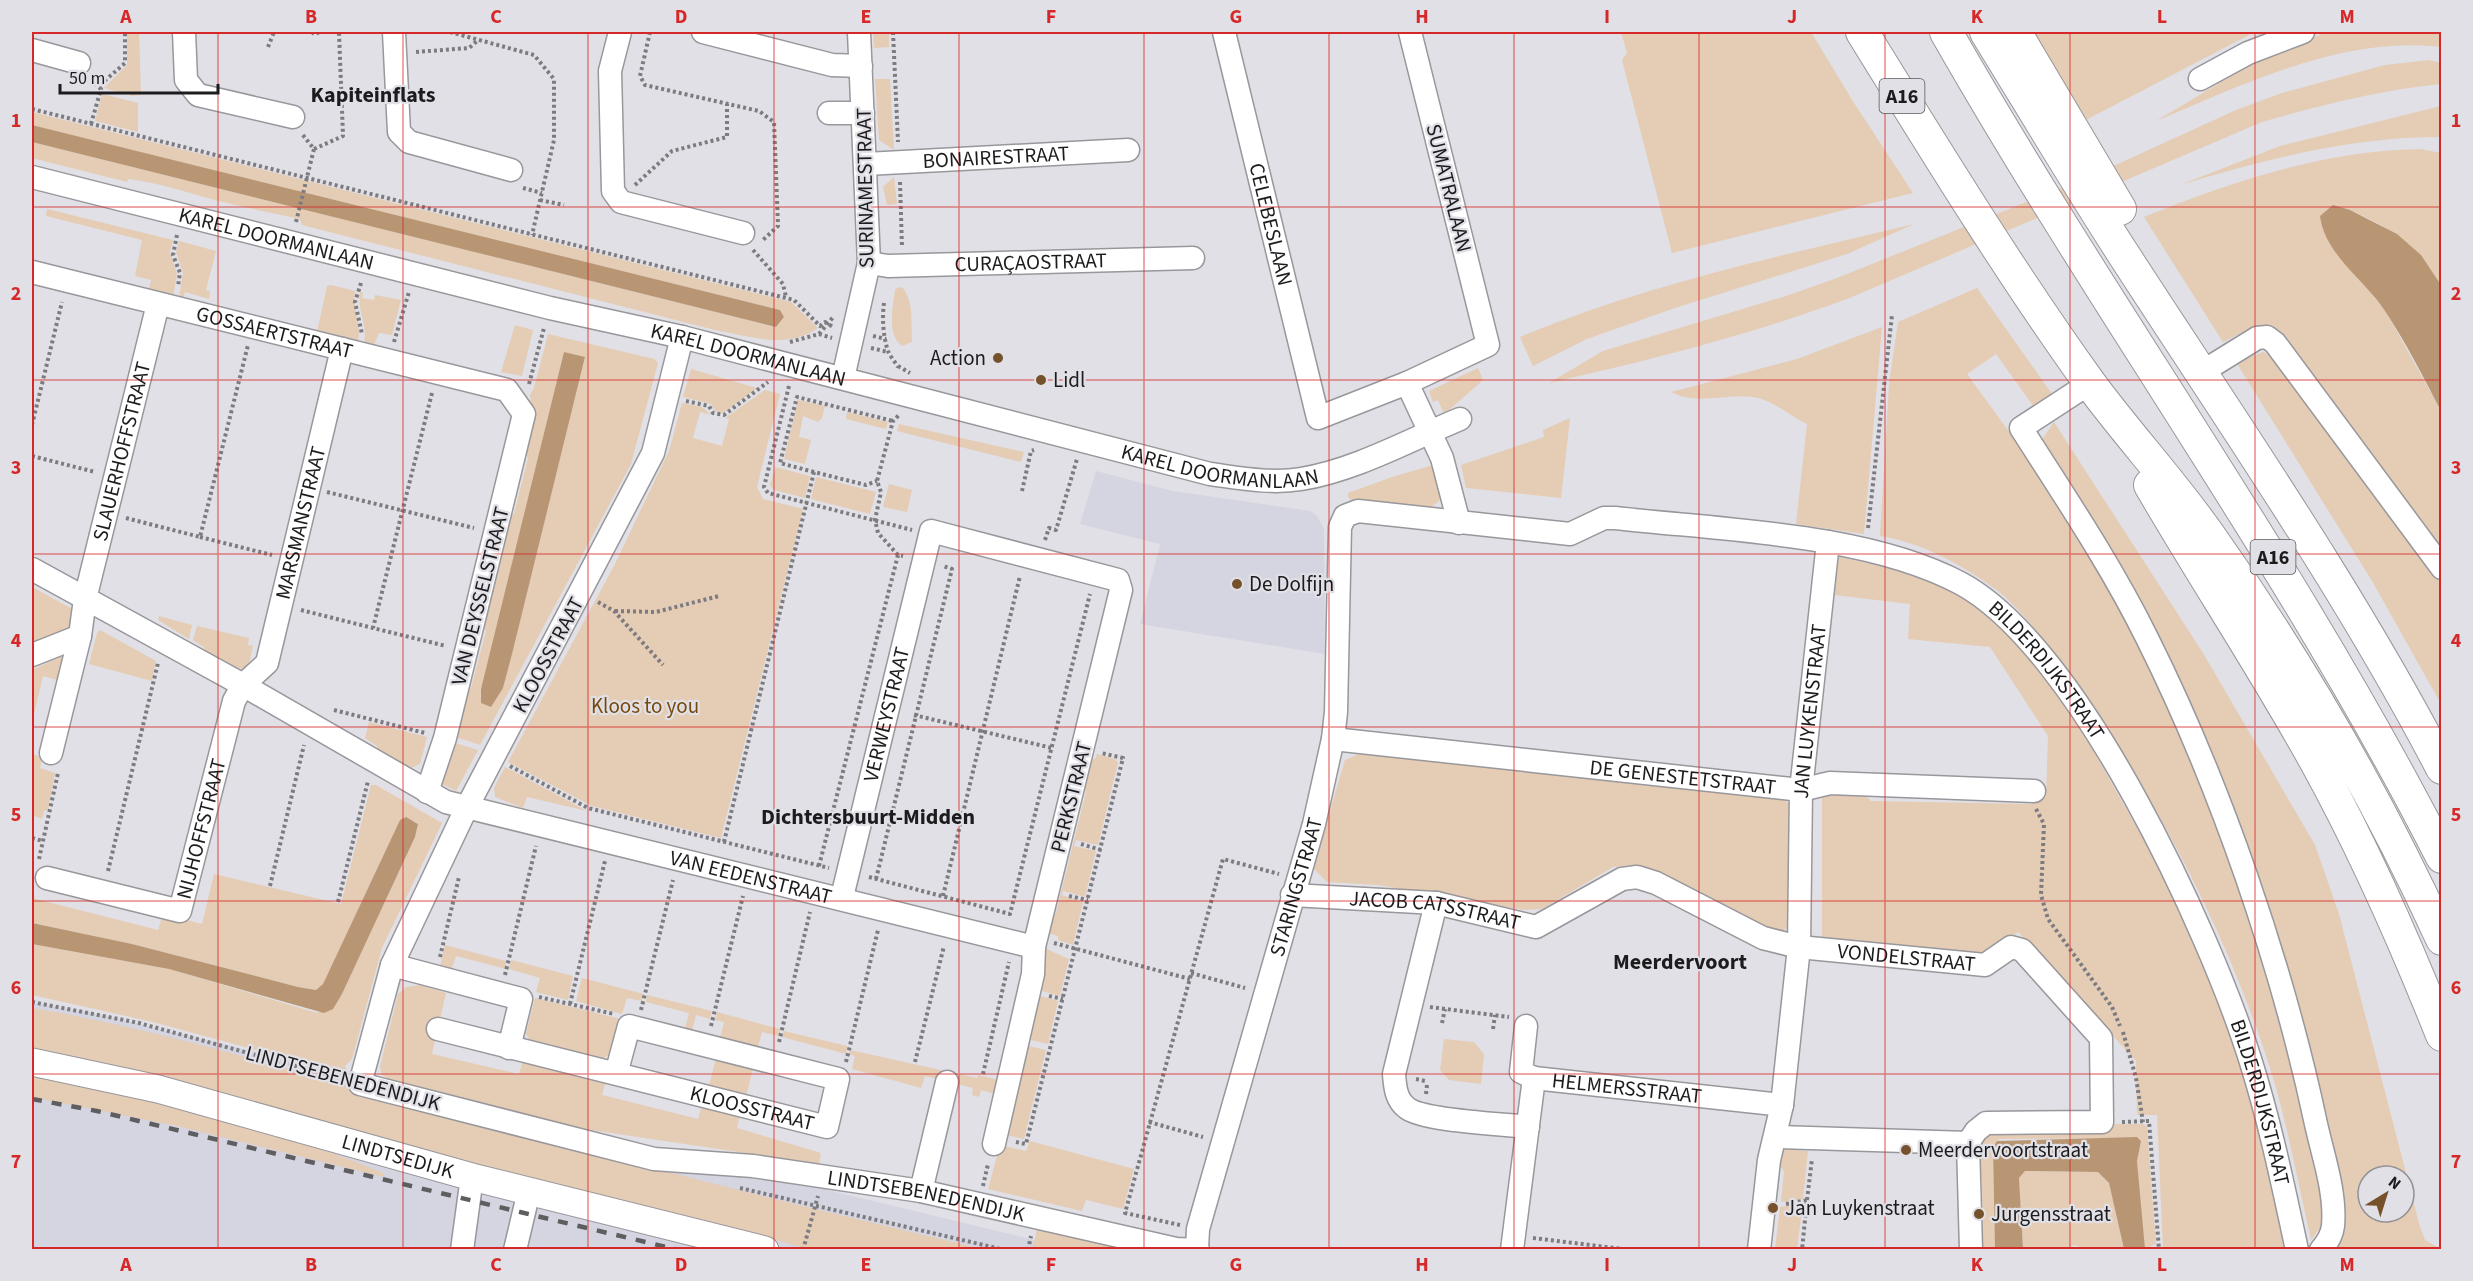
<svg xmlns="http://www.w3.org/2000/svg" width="2473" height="1281" font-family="'Source Sans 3',sans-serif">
<rect width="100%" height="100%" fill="#e0e0e6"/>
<!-- built -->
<path fill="#d5d4e1" d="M1096 471 1173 491 1310 511 1317 516 1324 529 1325 654 1140 624 1160 544 1080 524Z
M32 1003 89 1012 1072 1249 32 1250Z"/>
<!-- green -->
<path fill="#e5ccb4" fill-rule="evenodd" d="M127 32H139L141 95 132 96 104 88 127 65Z
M873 32H889V47L874 48Z
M1621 32H1811L1854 103 1913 193 1672 253 1622 60 1627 53Z
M2027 32H2249V35L2084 121Z
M2327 32H2441V47C2344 35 2245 84 2156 121L2258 60Z
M2429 60 2441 63V84C2380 90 2322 105 2262 122L1852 297C1754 334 1651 360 1549 383L1603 351 1786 296 1837 278 2096 174 2236 110 2282 93 2385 65Z
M875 79H890L894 150 879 140Z
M102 94 138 103V132L95 121Z
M2441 106V137C2351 137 2266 159 2180 185L2280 146Z
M32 112 791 302 818 328C787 350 749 336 715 330L302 225 300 219C274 213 246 208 219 201 188 193 160 183 128 179L127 182 32 158V142L776 327 784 317 780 310 32 125Z
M2420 149 2441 153V285C2414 244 2395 230 2350 210L2360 278 2386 312 2441 411V554L2266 326 2253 327 2223 342 2144 217C2232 181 2324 151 2420 149Z
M894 177 897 204 887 205 883 187Z
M47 209 173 240 170 252 177 274 173 297 149 290 151 280 135 276 142 240 46 216Z
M1914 224 1847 254 1675 308 1587 339 1533 366 1520 337C1646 284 1781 256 1914 224Z
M179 241 216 251 206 290 210 291 209 299 185 292 183 298H179L183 273 176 252Z
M331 285 355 291C352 309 362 324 358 342L317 332 327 286Z
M898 287 903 288C914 302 911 325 912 342L902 346C886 333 893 308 895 290Z
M1977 288 2052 394 2034 407 1996 354 1967 374 2051 489 2139 639 2217 821 2262 955 2323 1181 2324 1222 2311 1240C2299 1187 2289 1133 2274 1081 2243 979 2198 883 2145 791 2118 744 2091 697 2056 655 2038 633 2020 609 1998 591 1963 565 1923 543 1880 536L1889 384 1898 322Z
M360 292 363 293 362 298 374 300 375 295 401 300 392 335 379 333 374 345 364 344C368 325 357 311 360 292Z
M515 325 533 330 522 376 501 372Z
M1882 327 1864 534 1796 524 1807 424C1790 416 1773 400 1753 397 1725 393 1698 406 1671 392L1797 359Z
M548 334 654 359 658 363 631 464 480 745 453 736 464 693 471 688 486 631 481 623 506 519 514 514 528 458 524 450 532 413 530 395 534 388ZM564 352 585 358 503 688 480 697Z
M2263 352 2273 356 2293 380 2441 582V704L2372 581 2236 362Z
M1478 368 1483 380 1449 410 1443 412 1438 400 1433 402 1429 391Z
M691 369 757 388 723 413 715 411 711 404 683 397Z
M765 390 780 394 757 487 763 499 803 509 721 838 592 806 508 762 614 566 669 451 682 403 702 407 711 415 700 412 693 438 722 446 729 419 725 418Z
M798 400 825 406 822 418 818 422 803 416 799 437 811 440 805 464 784 459Z
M847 412 888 422 886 429 846 419Z
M1570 418 1561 498 1466 488 1461 465 1544 437 1543 430Z
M2054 422 2203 653 2315 845 2339 914 2420 1227 2425 1240 2441 1249H2328L2334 1242 2251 872 2041 441ZM2368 1176H2404V1212H2368Z
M899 424 1024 452 1021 462 897 431Z
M1433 465 1441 499 1429 509 1354 503 1348 497V493L1392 477Z
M775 467 810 476 805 498 774 490 770 485Z
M816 477 876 492 870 514 811 499Z
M889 484 912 490 907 512 883 507Z
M1839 557 1913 573 1944 586 1978 608 2011 635 2040 668 2068 706 2171 888 2231 1024 2291 1249H2163L2157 1115H2137L2136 1061 2018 932 1986 957 1822 943V792L1863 793 1871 801 2031 804 2037 798 2046 797 2048 736 1990 647 1908 639 1910 604 1834 595Z
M32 587 78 612C76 633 48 638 32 646Z
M159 616 192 625 189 639 158 620Z
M197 626 249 638 248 645 253 646 248 668 230 669 206 655 204 647 193 640Z
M100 630 156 661 152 681 89 664 97 633Z
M68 653 61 681 43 676 32 723V670Z
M369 722 427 737 420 764 409 769 378 753 377 746 365 738Z
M452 742 478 750 456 791 442 784Z
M1361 753 1783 799 1794 808 1792 923 1783 931 1776 932 1655 870 1631 865 1613 867 1542 909 1524 910 1378 885 1327 882 1313 868 1345 760Z
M32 754 42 757 40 768 55 773 48 810 44 811 42 819 32 815Z
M1097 754 1115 759 1118 763 1098 845 1076 840 1074 846 1096 851 1085 897 1063 891 1062 895 1083 902 1073 945 1058 940V936L1045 932 1049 918 1056 913 1086 792 1082 784 1089 758 1095 759Z
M505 767 587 811 527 797 523 808 495 797 494 788Z
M371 785H376L442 823 382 948 352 1059 345 1066 347 1070 333 1071 153 1022 32 995V944L169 969 317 1013 342 994 415 837 418 824 415 821 400 820 323 984 316 990 298 987 132 944 32 923V898L158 930 163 914 202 924 214 874 341 904Z
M445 945 506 961V969L456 956 451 971 440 967Z
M1042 947 1069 959 1060 996 1038 990Z
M511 960 573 976 568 1000 536 992 540 978 509 969Z
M582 978 644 994 642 1001 627 998 622 1014 576 1001Z
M420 985 446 993 432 1054 519 1074 523 1060 606 1080 602 1095 698 1119 702 1105 740 1115 737 1128 821 1153 819 1164 584 1129 390 1080 382 1075 380 1067 398 994 406 987Z
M647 995 712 1011 710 1019 696 1015 692 1031 685 1028 689 1013 646 1002Z
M1037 995 1058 1001 1048 1044 1026 1039Z
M535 998 621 1019C617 1034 617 1054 601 1059L529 1040 526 1033Z
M32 1008C180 1033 321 1080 466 1119 637 1165 810 1209 983 1249H810L32 1051Z
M717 1012 780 1029 779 1036 762 1032 758 1047 720 1038 724 1022 715 1020Z
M784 1031 847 1046 846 1054 782 1037Z
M1444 1039 1474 1042 1484 1054 1481 1084 1449 1080 1440 1070Z
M1024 1045 1046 1050 1024 1139 1002 1134Z
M850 1050 977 1078 978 1075 998 1080 995 1094 981 1090 979 1097 972 1095 973 1088 925 1076 921 1088 852 1069 855 1056 849 1054Z
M716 1058 753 1068 747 1093 743 1095 709 1086Z
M32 1073C98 1087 162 1103 227 1122 280 1136 332 1151 383 1173L384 1177 177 1126 32 1097Z
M2109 1124H2144L2147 1127 2156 1244 2145 1249 2143 1243 2137 1161 2141 1141 2136 1138 1999 1139 1993 1148 1995 1249H1983L1982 1177 1977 1172 1976 1146 1986 1132Z
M1030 1141 1134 1169 1123 1209 1086 1200 1082 1211 988 1189 1000 1145 1026 1151Z
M1779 1149 1808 1151 1803 1199 1781 1202 1784 1171 1777 1163Z
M2025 1171 2098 1172 2109 1183 2124 1249H2084L2075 1245 2065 1249H2023L2019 1178Z
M1803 1203 1797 1249H1775L1780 1207Z
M1038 1225 1144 1250H1032Z"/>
<!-- water -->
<path fill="#b99673" d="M32 125 780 310 784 317 776 327 32 142Z
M2333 205 2350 210 2397 234 2421 255 2441 285V411C2424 378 2407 345 2387 314 2367 281 2325 256 2320 216Z
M564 352 585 357 512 654 503 688 491 707 481 703V689Z
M406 817 418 824 415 837 342 994 333 1009 324 1013 169 969 32 944V923L132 944 298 987 316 990 323 984 400 820Z
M2137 1137 2141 1141 2137 1161 2145 1249H2124L2109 1183 2098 1172 2025 1171 2019 1178 2023 1249H1995L1993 1148 1997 1141Z"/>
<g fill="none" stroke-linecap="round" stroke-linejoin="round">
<defs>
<g id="minor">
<path d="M184 32 186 80 198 95 293 117"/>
<path d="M394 32 399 132 409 142 511 170"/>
<path d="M620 32 610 71 613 191 621 202 743 233"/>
<path d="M703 32 832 65 861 66"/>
<path id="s1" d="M1224 32 1318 418 1407 383 1488 345 1410 32"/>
<path d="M32 50 79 63"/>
<path d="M2200 79 2248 53 2303 32"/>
<path d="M829 113H863"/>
<path id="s2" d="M866 164 1128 150"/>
<path id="s3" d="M32 177 550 308 682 337 1210 474C1240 478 1271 484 1301 479 1356 470 1409 440 1460 419"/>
<path id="s4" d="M869 263 888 266 1193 258"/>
<path id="s5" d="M32 272 507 390 524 414 445 738 427 792"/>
<path id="s6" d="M682 337 653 453 466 809 392 965 360 1084 654 1159 753 1166 921 1191 1176 1249 1198 1250"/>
<path d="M2202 372 2257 338 2267 337 2275 343 2442 568"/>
<path d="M843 378 869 263 859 32"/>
<path d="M1407 383 1442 458 1459 523"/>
<path d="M2090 383 2021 428C2065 497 2111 565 2147 638 2220 784 2282 964 2316 1124 2323 1156 2336 1192 2333 1226 2332 1235 2327 1243 2321 1250"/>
<path id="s7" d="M32 569 243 685 446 802 1034 947"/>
<path d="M32 655 80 636"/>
<path id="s8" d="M1333 739 1801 790 1830 783 2034 791"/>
<path id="s9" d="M51 753 80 636 85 599 158 304"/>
<path id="s10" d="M47 878 180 911 234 701 243 685 267 663 342 349"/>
<path id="s11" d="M1292 895 1436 903 1536 927 1622 879 1637 877 1656 883 1763 938 1799 947 1985 965 2011 947 2022 950 2101 1038 2102 1122 1986 1123 1976 1131 1968 1143 1777 1137"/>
<path id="s12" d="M842 897 931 531 1118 580 1121 590 1034 947 1033 974 994 1144"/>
<path d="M1436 903 1394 1074C1395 1087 1396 1100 1407 1108 1423 1121 1504 1124 1528 1127"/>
<path d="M392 965 521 999 509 1048"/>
<path id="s13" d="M1526 1026 1521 1072 1534 1078 1782 1105"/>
<path id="s14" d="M438 1029 827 1127 838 1079 629 1026 616 1074"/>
<path d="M1968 1143 1971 1250"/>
<path d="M921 1191 947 1082"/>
<path id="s15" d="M1197 1249 1198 1229 1314 824 1333 739 1336 712 1340 527 1345 516 1358 511 1570 534 1604 518H1615C1721 530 1866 533 1960 583 2079 646 2210 932 2250 1059 2270 1122 2283 1185 2297 1250"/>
<path d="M462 1250 472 1177"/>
<path d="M515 1250 529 1191"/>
<path d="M1512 1250 1534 1078"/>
<path id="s16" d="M1759 1250 1769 1160 1782 1105 1799 947 1801 790 1828 542"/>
</g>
<g id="major">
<path id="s17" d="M32 1062 158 1089 472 1177 765 1250"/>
</g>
<path id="highway" d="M1862 32C1935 150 2008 269 2089 382 2127 434 2172 482 2209 535 2299 662 2377 797 2442 939
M1946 32C2105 311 2296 570 2442 857
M1986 32C2031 105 2075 179 2122 252 2232 422 2348 588 2442 768
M2015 32 2120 209
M2150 485C2204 578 2264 668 2316 762 2364 849 2405 942 2442 1035"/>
</defs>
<!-- minor casing -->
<use href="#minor" stroke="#97979c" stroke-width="25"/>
<!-- major casing -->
<use href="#major" stroke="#97979c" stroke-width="29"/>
<!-- highway casing -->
<use href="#highway" stroke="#97979c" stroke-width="34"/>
<!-- path -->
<path stroke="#7c7c80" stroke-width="4" stroke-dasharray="3 3" stroke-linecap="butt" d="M312 32 315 35 319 32
M450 32 534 55 554 79V140L532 235
M650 32 640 76 645 85 759 111 774 122 778 226 763 240
M893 32 898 142
M268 47 274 32
M416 52 469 48 477 41
M100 85 125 63V32
M32 109 786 298 794 300 820 326 825 322 833 327
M91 124 101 89 91 80
M2440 147H2442
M314 149 343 136 339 32
M900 182 902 247
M635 185 672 151 727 137V104
M523 188 542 193
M540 200 564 205
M296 222 314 149 302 134
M177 235 173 255 180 273 178 286
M753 250 783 284 786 297
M361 283 355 302 362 334
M884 303C882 318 883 336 888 351 890 356 895 362 898 367
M819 334 834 316
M873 336 886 339
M394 342 409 292
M790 342 819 334 832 338
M871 348 888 352
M898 366 910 373
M529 384 544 328
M789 386 764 487 768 493 912 530
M432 393 373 628 446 646
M686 401 709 406 713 413 724 415 768 382
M32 425 62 302
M32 456 95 472
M814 472 780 463 797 397 893 421
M1022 491 1031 451 1034 450
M327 492 474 528
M126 518 200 537 248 345
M1868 528 1892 315
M200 537 272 555
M1045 540 1049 528 1056 530 1077 459
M898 555 878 533 875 520 881 492 877 481 893 421 899 415
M598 602 614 611 663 665
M301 610 373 628
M615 611 656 612 719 596
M334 710 425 733
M914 715 1052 748
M510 766 588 808 829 868
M2036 809 2044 824 2041 895 2048 919 2112 1007 2120 1026
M32 838 43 841
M724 842 814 472 866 485 877 481
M1081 844 1101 850
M39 859 58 773
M819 866 898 555 903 556
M108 871 158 663
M869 877 1010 914 1090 594
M876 879 952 569 943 566
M270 886 304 745
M943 896 1020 576
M1069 896 1088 900
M338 902 368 781
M1054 943 1190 979
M440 957 459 877
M1191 973 1245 988
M505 975 536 846
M1049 996 1063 999
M539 997 614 1014
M32 1002 139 1023 339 1078
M570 1004 605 861
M1430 1007 1509 1017
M641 1010 673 880
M1442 1023 1445 1009
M711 1026 743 896
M1493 1029 1495 1015
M2123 1032 2136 1078 2143 1122
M779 1042 810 912
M846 1062 878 930
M915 1062 944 946
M983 1074 1009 962
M1416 1079 1425 1081
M1426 1094 1427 1085
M1149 1122 1203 1137
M2122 1122 2149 1121 2159 1250
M1016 1142 1026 1144 1123 758 1101 753
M983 1186 988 1164
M740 1188 1005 1250
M1807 1200 1812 1159
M1786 1204 1807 1200 1802 1250
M1180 1225 1125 1213 1223 859 1279 874
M1533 1238 1631 1250
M803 1250 818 1196
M1028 1250 1031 1236"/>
<!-- minor -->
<use href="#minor" stroke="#fff" stroke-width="22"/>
<!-- major -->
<use href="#major" stroke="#fff" stroke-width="27"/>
<!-- highway -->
<use href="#highway" stroke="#fff" stroke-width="32"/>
<!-- rail -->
<path stroke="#5e5e61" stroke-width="4.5" stroke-dasharray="10 10" stroke-linecap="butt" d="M32 1099 97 1111 679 1250"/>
</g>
<!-- grid -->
<path fill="none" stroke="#d62828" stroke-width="1.5" stroke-opacity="0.55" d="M218 32V1250M403 32V1250M588 32V1250M774 32V1250M959 32V1250M1144 32V1250M1329 32V1250M1514 32V1250M1699 32V1250M1885 32V1250M2070 32V1250M2255 32V1250M32 207H2442M32 380H2442M32 554H2442M32 727H2442M32 901H2442M32 1074H2442"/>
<!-- markers -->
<g fill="#75522b" stroke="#e0e0e6" stroke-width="2">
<circle cx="998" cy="358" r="6"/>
<circle cx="1041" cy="380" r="6"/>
<circle cx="1237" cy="584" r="6"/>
<circle cx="1906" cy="1150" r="6"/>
<circle cx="1773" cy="1208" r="6"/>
<circle cx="1979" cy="1214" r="6"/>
</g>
<g text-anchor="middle" stroke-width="4.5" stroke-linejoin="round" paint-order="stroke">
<!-- shield labels -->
<g fill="#e0e0e6" stroke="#57575a" stroke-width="1.5">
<rect x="1879.5" y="79" width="45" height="34" rx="4.5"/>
<rect x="2250.5" y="540" width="45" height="34" rx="4.5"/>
</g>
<g font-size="20" font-weight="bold" fill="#1c1c1e">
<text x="1902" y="103">A16</text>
<text x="2273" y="564">A16</text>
</g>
<!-- street labels -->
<g font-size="21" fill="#1c1c1e" stroke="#e0e0e6">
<text dy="7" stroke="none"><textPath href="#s2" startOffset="130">BONAIRESTRAAT</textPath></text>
<text transform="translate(865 188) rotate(-91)" y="7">SURINAMESTRAAT</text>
<text transform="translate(1449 188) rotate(76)" y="7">SUMATRALAAN</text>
<text dy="7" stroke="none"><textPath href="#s1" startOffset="198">CELEBESLAAN</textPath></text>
<text dy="7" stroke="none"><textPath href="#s3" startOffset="252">KAREL DOORMANLAAN</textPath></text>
<text dy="7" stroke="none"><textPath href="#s4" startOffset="162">CURAÇAOSTRAAT</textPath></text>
<text dy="7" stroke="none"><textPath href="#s5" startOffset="250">GOSSAERTSTRAAT</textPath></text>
<text dy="7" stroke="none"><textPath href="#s3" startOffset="738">KAREL DOORMANLAAN</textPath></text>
<text dy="7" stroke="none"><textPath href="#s9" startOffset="310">SLAUERHOFFSTRAAT</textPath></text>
<text dy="7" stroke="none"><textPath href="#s3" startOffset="1224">KAREL DOORMANLAAN</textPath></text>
<text dy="7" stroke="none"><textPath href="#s10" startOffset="549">MARSMANSTRAAT</textPath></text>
<text transform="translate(480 596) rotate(-76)" y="7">VAN DEYSSELSTRAAT</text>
<text transform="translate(548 655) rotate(-62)" y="7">KLOOSSTRAAT</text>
<text dy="7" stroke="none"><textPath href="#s15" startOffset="1506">BILDERDIJKSTRAAT</textPath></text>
<text dy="7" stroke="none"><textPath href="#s16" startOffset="542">JAN LUYKENSTRAAT</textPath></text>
<text dy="7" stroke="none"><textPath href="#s12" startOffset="188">VERWEYSTRAAT</textPath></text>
<text dy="7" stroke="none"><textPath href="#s8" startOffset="352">DE GENESTETSTRAAT</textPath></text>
<text transform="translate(1071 797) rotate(-76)" y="7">PERKSTRAAT</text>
<text dy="7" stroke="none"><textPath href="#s10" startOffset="222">NIJHOFFSTRAAT</textPath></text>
<text dy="7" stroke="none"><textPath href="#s7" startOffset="789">VAN EEDENSTRAAT</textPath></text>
<text dy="7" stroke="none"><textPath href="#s15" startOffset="376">STARINGSTRAAT</textPath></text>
<text dy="7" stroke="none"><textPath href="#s11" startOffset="144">JACOB CATSSTRAAT</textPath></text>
<text dy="7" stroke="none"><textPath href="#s11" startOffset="646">VONDELSTRAAT</textPath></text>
<text transform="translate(343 1078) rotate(15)" y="7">LINDTSEBENEDENDIJK</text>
<text dy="7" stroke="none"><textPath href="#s13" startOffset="154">HELMERSSTRAAT</textPath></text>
<text dy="7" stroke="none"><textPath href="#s15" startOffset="1992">BILDERDIJKSTRAAT</textPath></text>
<text dy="7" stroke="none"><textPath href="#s14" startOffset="324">KLOOSSTRAAT</textPath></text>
<text dy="7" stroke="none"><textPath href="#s17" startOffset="378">LINDTSEDIJK</textPath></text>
<text dy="7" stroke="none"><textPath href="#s6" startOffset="1396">LINDTSEBENEDENDIJK</textPath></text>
</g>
<!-- poi labels -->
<g font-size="21" fill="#1c1c1e" stroke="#e0e0e6" text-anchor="start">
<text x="986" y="365" text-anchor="end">Action</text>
<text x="1053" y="387">Lidl</text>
<text x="1249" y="591">De Dolfijn</text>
<text x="1918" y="1157">Meerdervoortstraat</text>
<text x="1785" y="1215">Jan Luykenstraat</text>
<text x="1991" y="1221">Jurgensstraat</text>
</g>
<!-- park labels -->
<g font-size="21" fill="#77490d" stroke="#e0e0e6">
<text x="645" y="713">Kloos to you</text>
</g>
<!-- neighbourhood labels -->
<g font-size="22" font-weight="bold" fill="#1c1c1e" stroke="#e0e0e6">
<text x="373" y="102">Kapiteinflats</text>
<text x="868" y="824">Dichtersbuurt-Midden</text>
<text x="1680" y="969">Meerdervoort</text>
</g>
</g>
<!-- border -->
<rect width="2473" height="1281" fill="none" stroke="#e0e0e6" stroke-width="66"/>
<!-- north arrow -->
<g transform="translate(2386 1194) rotate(38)"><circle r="28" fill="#e0e0e6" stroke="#929296" stroke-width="1.5"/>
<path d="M0-4.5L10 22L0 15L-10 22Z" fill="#75522b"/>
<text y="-9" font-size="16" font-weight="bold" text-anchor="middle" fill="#1c1c1e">N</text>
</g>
<!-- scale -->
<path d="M60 84v9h158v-9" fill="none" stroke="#1c1c1e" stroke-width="3"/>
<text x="69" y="84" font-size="18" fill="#1c1c1e" stroke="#e0e0e6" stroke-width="4.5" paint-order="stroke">50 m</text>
<rect x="33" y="33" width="2407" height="1215" fill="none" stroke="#d62828" stroke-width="2"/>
<g font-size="20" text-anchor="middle" font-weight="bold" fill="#d62828">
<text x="126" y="23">A</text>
<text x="311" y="23">B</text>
<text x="496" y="23">C</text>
<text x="681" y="23">D</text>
<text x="866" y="23">E</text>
<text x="1051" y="23">F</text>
<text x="1236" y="23">G</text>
<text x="1422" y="23">H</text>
<text x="1607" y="23">I</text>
<text x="1792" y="23">J</text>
<text x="1977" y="23">K</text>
<text x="2162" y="23">L</text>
<text x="2347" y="23">M</text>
<text x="16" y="127">1</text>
<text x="2456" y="127">1</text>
<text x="16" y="300">2</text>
<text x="2456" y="300">2</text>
<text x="16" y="474">3</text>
<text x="2456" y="474">3</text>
<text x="16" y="647">4</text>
<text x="2456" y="647">4</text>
<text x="16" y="821">5</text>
<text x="2456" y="821">5</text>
<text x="16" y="994">6</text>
<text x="2456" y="994">6</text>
<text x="16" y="1168">7</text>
<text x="2456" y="1168">7</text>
<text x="126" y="1271">A</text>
<text x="311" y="1271">B</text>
<text x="496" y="1271">C</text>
<text x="681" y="1271">D</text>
<text x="866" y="1271">E</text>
<text x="1051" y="1271">F</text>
<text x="1236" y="1271">G</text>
<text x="1422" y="1271">H</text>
<text x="1607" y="1271">I</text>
<text x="1792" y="1271">J</text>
<text x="1977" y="1271">K</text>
<text x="2162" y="1271">L</text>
<text x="2347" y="1271">M</text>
</g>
</svg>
